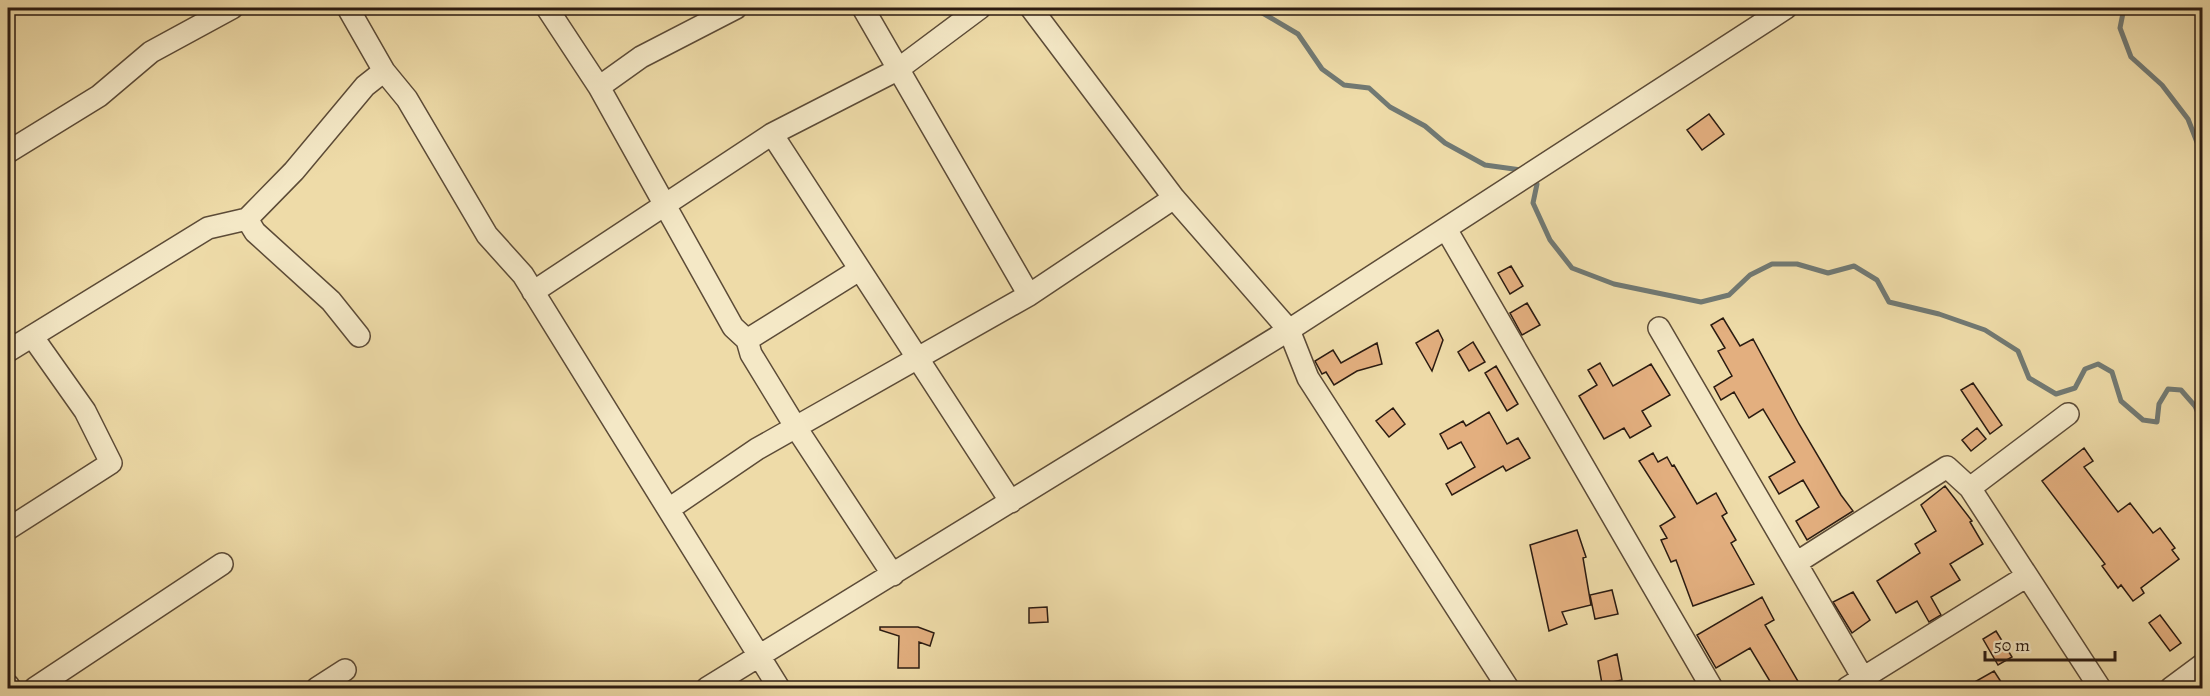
<svg xmlns="http://www.w3.org/2000/svg" width="2210" height="696" font-family="Alegreya,serif">
<rect width="100%" height="100%" fill="#eedba8"/>
<filter id="stains"><feTurbulence type="fractalNoise" baseFrequency=".00333" numOctaves="4"/><feColorMatrix values="0 0 0 0 .2 0 0 0 0 .09 0 0 0 0 .02 0 0 0 .5 -.17"/></filter>
<radialGradient id="worn" r=".72"><stop offset=".6" stop-color="#630" stop-opacity="0"/><stop offset="1" stop-color="#630" stop-opacity=".3"/></radialGradient>
<g fill="none" stroke-linecap="round" stroke-linejoin="round">
<!-- stream -->
<path stroke="#717973" stroke-width="5" d="M1254 8 1298 34 1322 69 1344 85 1369 88 1390 107 1425 126 1445 143 1485 165 1521 170
M2124 8 2120 28 2131 57 2162 85 2188 119 2202 155
M1537 184 1533 203 1550 240 1572 268 1614 284 1701 302 1729 295 1750 275 1772 264H1797L1828 273 1854 266 1877 280 1889 302 1939 314 1985 330 2018 351 2029 378 2056 394 2075 388 2085 369 2098 364 2112 372 2121 401 2143 420 2157 422 2159 404 2168 389 2181 390 2195 406 2202 422"/>
</g>
<!-- building -->
<path fill="#e3af7f" stroke="#2b1b11" stroke-width="1.5" d="M1709 114 1724 134 1702 150 1687 130Z
M1511 266 1523 286 1510 294 1498 273Z
M1527 303 1540 325 1522 335 1510 313Z
M1723 318 1740 346 1753 339 1799 424 1841 495 1853 511 1807 540 1796 521 1819 507 1803 480 1779 494 1769 477 1795 462 1781 439 1763 409 1749 418 1734 392 1721 400 1714 387 1732 376 1718 351 1725 348 1711 325Z
M1438 330 1443 340 1432 371 1416 343Z
M1473 342 1485 362 1469 371 1458 352Z
M1377 343 1382 364 1357 371 1334 385 1326 372 1322 374 1315 361 1333 350 1341 363Z
M1600 363 1613 386 1651 364 1670 395 1642 411 1651 426 1630 438 1624 428 1604 439 1579 396 1597 385 1588 370Z
M1496 366 1518 404 1507 411 1485 373Z
M1973 383 2002 425 1990 434 1961 390Z
M1393 408 1405 424 1389 437 1376 421Z
M1489 412 1507 444 1518 438 1530 458 1506 471 1503 466 1452 495 1446 484 1475 467 1461 442 1448 449 1440 434 1463 421 1466 426Z
M1977 428 1986 439 1971 451 1962 440Z
M2084 448 2093 461 2084 467 2118 512 2130 503 2153 533 2160 528 2175 548 2172 550 2179 559 2141 588 2144 593 2133 601 2121 585 2118 588 2102 566 2105 564 2042 481Z
M1653 453 1658 462 1667 457 1672 466 1674 465 1697 504 1716 493 1727 513 1722 516 1736 540 1731 543 1754 584 1693 606 1676 560 1671 562 1661 540 1667 538 1660 526 1675 517 1639 461Z
M1945 486 1972 521 1970 522 1983 544 1950 564 1960 580 1931 597 1941 615 1929 622 1917 601 1896 613 1877 581 1920 553 1915 544 1936 531 1921 505Z
M1577 530 1586 557 1583 558 1591 605 1562 612 1567 624 1549 631 1530 545Z
M1612 590 1618 614 1595 619 1590 595Z
M1853 592 1870 620 1852 633 1833 602Z
M1762 597 1774 620 1765 625 1802 688H1774L1750 648 1716 668 1697 635Z
M1047 607 1048 622 1029 623V608Z
M2160 615 2181 643 2170 651 2149 623Z
M880 627H918L934 633 930 646 919 642V668H898L899 636 880 630Z
M1996 631 2012 657 1998 665 1983 639Z
M1617 654 1622 680 1602 684 1598 661Z
M1994 671 2005 688H1964Z"/>
<g fill="none" stroke-linecap="round" stroke-linejoin="round">
<defs>
<path id="street" d="M348 8 384 71 407 99 487 235 523 275 779 688
M547 8 599 87 733 327 747 340 751 354 795 426 893 575
M863 8 1029 295
M1031 8 1174 198 1289 330 1308 378 1508 688
M599 87 641 57 736 8
M772 134 1011 502
M8 152 99 96 151 52 232 8
M247 219 255 232 331 301 359 336
M1446 229 1712 688
M533 292 772 134 897 70 980 8
M1659 328 1863 678
M747 340 859 270
M8 351 208 228 247 219 294 171 365 86 384 71
M1970 488 2068 414
M669 509 757 449 1029 295 1174 198
M8 529 111 463 85 411 32 336
M1796 563 1947 467 1970 488 2100 688
M8 685 10 688
M35 688 222 564
M317 688 345 670
M707 688 1289 330 1786 8
M1847 688 2027 576
M2171 688 2202 665"/>
</defs>
<!-- street casing -->
<use href="#street" stroke="#5c4b37" stroke-width="24"/>
<!-- street -->
<use href="#street" stroke="#f4e8c6" stroke-width="21"/>
</g>
<!-- margin -->
<rect width="2210" height="696" fill="none" stroke="#eedba8" stroke-width="30"/>
<rect x="9" y="9" width="2192" height="678" fill="none" stroke="#2b1b11" stroke-width="3"/>
<rect x="15" y="15" width="2180" height="666" fill="none" stroke="#2b1b11" stroke-width="1.5"/>
<!-- scale -->
<path d="M1985 651v9h130v-9" fill="none" stroke="#2b1b11" stroke-width="3"/>
<text x="1994" y="651" font-size="18" fill="#2b1b11" stroke="#f4e8c6" stroke-width="4.5" paint-order="stroke">50 m</text>
<rect width="100%" height="100%" filter="url(#stains)"/>
<rect width="100%" height="100%" fill="url(#worn)"/>
</svg>
